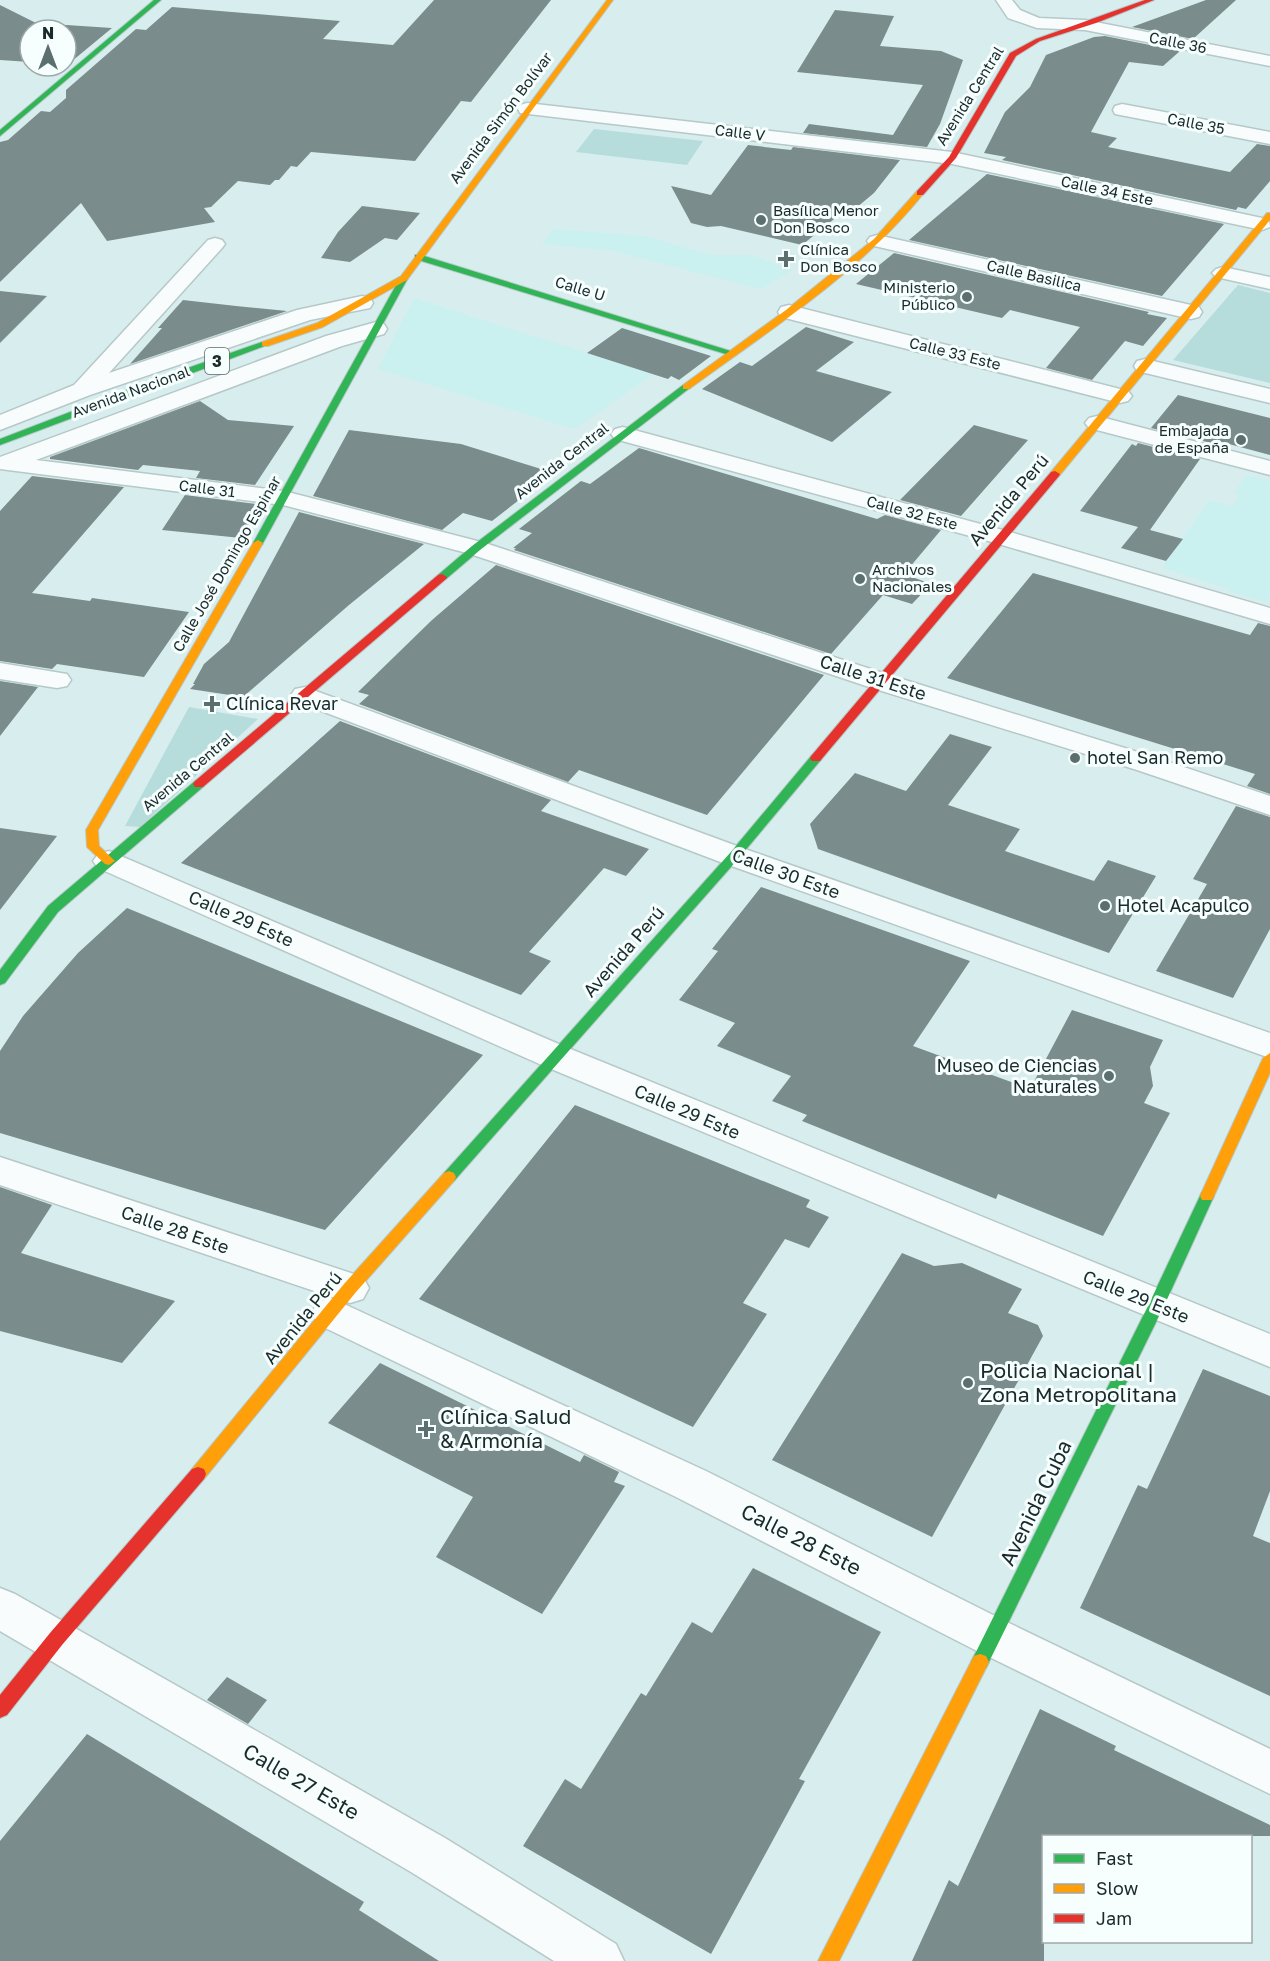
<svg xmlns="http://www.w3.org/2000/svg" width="1270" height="1961" font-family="'Golos Text',sans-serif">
<rect width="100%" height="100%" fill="#d8eeee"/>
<!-- built -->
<path fill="#caf0f0" d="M553 229 644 236 712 255H751L792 270 761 289 613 251 541 244Z
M414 298 654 374 574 429 378 369Z
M1246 475 1270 481V596L1266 602 1228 591 1229 589 1162 568 1209 500 1233 506 1240 495 1234 493Z"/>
<!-- green -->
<path fill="#b6dcdc" d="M594 129 703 141 687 165 576 152Z
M1238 285 1270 293V383L1173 360Z
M189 707 258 719 140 827 125 826Z"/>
<!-- building -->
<path fill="#7a8c8c" d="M434 0H551L471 102 461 101 415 161 311 152 297 167 291 166 279 180H275L270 185 238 181 211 207 204 208 215 222 107 241 81 203 0 282V142L8 140 41 111 50 112 66 98V90L136 29 146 30 172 7 340 21 323 39 393 45Z
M1206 0H1236L1193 39 1132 27Z
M0 5 36 23 112 28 66 66V30H30V62L0 60Z
M835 10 894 16 880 46 941 51 963 60 940 124 927 147 803 133 809 124 893 135 923 85 797 72Z
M1105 36 1180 51 1163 66 1129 62 1091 132 1117 138 1108 147 1230 172 1257 144 1270 146V181L1246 209 1238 207 1236 210 1002 160 1006 157 984 153 1005 112 1030 87 1046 55 1094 37Z
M748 145 791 150 793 147 900 160 874 193 850 213 844 211 802 245 721 226 707 227 691 223 671 186 711 195Z
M987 174 1224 224 1162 296 909 240Z
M362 206 420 213 397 240 385 238 350 262 321 258 338 232Z
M894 253 1149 312 1147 314 1167 318 1143 346 1125 341 1092 380 1046 368 1080 327 1010 310 1002 318 856 284Z
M0 291 47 296 0 343Z
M183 300 236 306 287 311 130 364 162 328H158Z
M806 327 854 342 816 371 892 392 832 442 702 389 740 362 752 366Z
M622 328 711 356 679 380 671 376 668 379 587 353Z
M1178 395 1270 418V455L1214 440 1211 443 1151 428Z
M200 401 228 420 294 426 255 485 196 478 200 471 143 465 138 470 50 459V457Z
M974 425 1028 440 961 516 900 500Z
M349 430 461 444 554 473 492 521 463 513 442 530 313 496Z
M1138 443 1200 459 1150 530 1183 539 1166 561 1121 548 1138 527 1080 511 1132 444 1136 446Z
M639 448 877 519 885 515 941 530 904 574 931 584 912 604 883 595 831 654 514 550 516 548H513L532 533 519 529 581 481 590 484Z
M32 476 124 487 32 593 90 601 92 598 189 612 144 677 57 664 52 669 0 661V511Z
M185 495 264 505 241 538 162 530Z
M299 512 424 544 349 605 243 697 190 689 195 684H193L204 664 229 642Z
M496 565 824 675 707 815 579 770 568 782 359 704 369 695 358 692 432 620Z
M1033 573 1250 635 1258 623 1270 626V794L1247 786 1255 774 947 678Z
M0 681 38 687 0 736Z
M340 721 551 800 541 811 649 849 626 876 604 868 529 952 551 961 521 995 181 863Z
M950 734 992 747 948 805 1020 829 1005 851 1094 881 1108 860 1156 876 1109 953 818 849 810 824 855 773 906 791Z
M1236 806 1270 817V929L1233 998 1156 971 1207 884 1193 879Z
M0 828 57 836 0 910Z
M761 887 970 961 913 1046 1030 1089 1072 1010 1163 1040 1150 1067 1153 1086 1144 1103 1170 1113 1103 1236 998 1194 996 1199 802 1121 807 1115 772 1101 791 1076 717 1046 735 1023 679 1000 718 951 712 949Z
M127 908 483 1055 325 1230 0 1133V1051L23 1016 78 953Z
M575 1105 810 1200 806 1207 829 1217 809 1248 785 1239 743 1303 767 1314 693 1427 419 1299Z
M0 1187 52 1205 21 1253 175 1301 122 1363 0 1331Z
M902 1253 934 1266 962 1263 1022 1289 1008 1313 1038 1325 1043 1336 932 1537 772 1460Z
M380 1363 580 1462 584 1455 619 1472 614 1482 625 1486 542 1614 436 1557 473 1497 328 1423Z
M1203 1369 1270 1396V1491L1253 1536 1270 1543V1696L1080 1608 1138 1485 1147 1489Z
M753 1568 881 1632 799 1779 805 1781 711 1954 523 1846 565 1779 581 1789 641 1693 646 1696 692 1622 712 1633Z
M227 1677 267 1700 248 1724 207 1700Z
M1040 1709 1116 1746 1114 1750 1270 1825V1836H1044V1961H912L949 1880 958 1886Z
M87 1734 364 1902 359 1910 439 1961H0V1841Z"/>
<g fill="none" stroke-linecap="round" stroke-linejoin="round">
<defs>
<path id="street" d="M996 0H1012L1020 10 1039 18 1085 20 1270 56V66L1085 30 1037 28 1008 18Z
M527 103 952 152 1262 218 1269 220 1270 227 1262 230 952 164 520 113 518 109 520 105Z
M1122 104 1270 132V144L1115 114 1113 110 1115 106Z
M877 235 1191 305 1199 307 1202 312 1199 317 1191 319 870 245 867 241 870 237Z
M215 238 222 240 225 244 222 248 109 373 297 310 362 296 370 298 373 303 370 308 310 320 90 395 0 430V415L74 385 208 240Z
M1223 267 1270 277V289L1216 277 1212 273 1216 269Z
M789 305 1128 391 1132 396 1128 401 1120 403 781 317 778 312 781 307Z
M376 322 384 324 387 329 384 334 342 346 36 460 284 491 485 543 889 675 1157 758 1270 796V815L1137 770 869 687 467 553 283 505 0 469V457L326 336Z
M1145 359 1270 389V403L1137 371 1134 366 1137 361Z
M1097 416 1270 461V475L1089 428 1085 423 1089 418Z
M623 427 1010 532 1270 608V624L992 542 615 439 611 434 615 429Z
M0 663 67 674 71 680 67 686 57 688 0 679Z
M305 687 745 849 1270 1033V1058L723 863 295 701 291 695 295 689Z
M109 851 568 1048 1270 1334V1367L544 1066 98 868 93 861 98 854Z
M0 1157 363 1277 369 1288 363 1299 350 1303 0 1185Z
M331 1298 706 1471 1009 1623 1270 1749V1794L977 1651 676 1497 317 1324 312 1313 317 1302Z
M0 1588 15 1594 445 1838 616 1944 624 1961H554L411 1872 0 1631Z"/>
<path id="fast" d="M154 0H161L0 136V130Z
M415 255H421L737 353 729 355 415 259Z
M404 275 408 278 263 543 262 545H254L253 543 400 278Z
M262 342 270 344 0 445V439L148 382Z
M683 385 691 387 480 550 446 579H438V575L472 546Z
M816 754 820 755 822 758 820 761 738 859 454 1181H444L442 1177 444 1173 730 853 812 755Z
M199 780 203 781 205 784 203 787 58 912 5 983 0 985V970L48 906 195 781Z
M1207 1190 1212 1192 1214 1196 1164 1306 986 1668 980 1670 974 1668 971 1662 974 1656 1148 1306 1200 1196 1202 1192Z"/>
<path id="slow" d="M607 0H613L407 280 323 327 268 346H262V342L317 323 401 276Z
M917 191 924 193C861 272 770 330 689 389H683V385L786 310 874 239Z
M1267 213H1270V220L1059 476H1051V472Z
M258 540 263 543 98 830 99 846 115 861 109 865 105 864 87 847 86 830 253 543Z
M1270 1053V1073L1214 1196 1212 1200H1202L1200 1196 1263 1058Z
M449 1171 454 1173 456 1177 454 1181 356 1292 204 1479 198 1481 192 1479 190 1474 192 1469 344 1284 444 1173Z
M980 1654 986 1656 989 1662 986 1668 839 1961H818L974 1656Z"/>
<path id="jam" d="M1145 0H1154L1096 23 1040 41 1016 56 956 158 923 195H917V191L949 157 1010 53 1036 39Z
M1055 471 1060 474 1059 476 820 761H812L810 758 812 755 1051 472Z
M442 574 447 577 446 579 203 787H195L193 784 195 781 438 575Z
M198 1467 204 1469 206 1474 204 1479 62 1645 7 1715 0 1718V1695L50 1633 192 1469Z"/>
</defs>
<!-- street casing -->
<use href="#street" stroke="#b6c8c8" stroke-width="3"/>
<!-- fast casing -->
<use href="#fast" stroke="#b6c8c8" stroke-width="2"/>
<!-- slow casing -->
<use href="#slow" stroke="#b6c8c8" stroke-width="2"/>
<!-- jam casing -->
<use href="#jam" stroke="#b6c8c8" stroke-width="2"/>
<!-- street -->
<use href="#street" fill="#f9fcfc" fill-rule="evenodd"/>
<!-- fast -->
<use href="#fast" fill="#30b455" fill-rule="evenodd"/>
<!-- slow -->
<use href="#slow" fill="#ff9f0a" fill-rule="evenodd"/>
<!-- jam -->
<use href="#jam" fill="#e5322d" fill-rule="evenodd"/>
</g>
<!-- markers -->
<g fill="#5c6f6f" stroke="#f6fefe" stroke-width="2">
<circle cx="761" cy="220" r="6"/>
<path d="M783 250h6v6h6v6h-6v6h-6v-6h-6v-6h6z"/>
<circle cx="967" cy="297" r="6"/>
<circle cx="1241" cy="440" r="6"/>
<circle cx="860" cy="579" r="6"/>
<path d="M209 695h6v6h6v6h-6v6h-6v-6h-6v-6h6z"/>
<circle cx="1075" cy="758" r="6"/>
<circle cx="1105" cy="906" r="6"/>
<circle cx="1109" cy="1076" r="6"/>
<circle cx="968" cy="1383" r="6"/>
<path d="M423 1420h6v6h6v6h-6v6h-6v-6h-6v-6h6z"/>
</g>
<g text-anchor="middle" stroke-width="6" stroke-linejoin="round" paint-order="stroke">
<!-- far-street labels -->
<g font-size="15" fill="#1a2a2a" stroke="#f6fefe">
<text transform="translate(1178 43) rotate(11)" y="5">Calle 36</text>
<text transform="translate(970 96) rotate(-58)" y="5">Avenida Central</text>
<text transform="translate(501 118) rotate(-53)" y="5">Avenida Simón Bolívar</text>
<text transform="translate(1196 124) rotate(11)" y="5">Calle 35</text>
<text transform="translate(740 133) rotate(7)" y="5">Calle V</text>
<text transform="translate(1107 191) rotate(12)" y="5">Calle 34 Este</text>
<text transform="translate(1034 276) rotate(13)" y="5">Calle Basilica</text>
<text transform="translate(580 289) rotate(17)" y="5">Calle U</text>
<text transform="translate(955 354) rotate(14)" y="5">Calle 33 Este</text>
<text transform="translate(131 392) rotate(-20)" y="5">Avenida Nacional</text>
<text transform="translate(562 461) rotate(-38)" y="5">Avenida Central</text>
<text transform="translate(207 489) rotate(7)" y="5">Calle 31</text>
<text transform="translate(912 513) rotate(15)" y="5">Calle 32 Este</text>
<text transform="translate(227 564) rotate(-60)" y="5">Calle José Domingo Espinar</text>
<text transform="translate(188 772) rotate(-40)" y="5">Avenida Central</text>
</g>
<!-- far-poi labels -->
<g font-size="15" fill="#1a2a2a" stroke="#f6fefe" text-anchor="start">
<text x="773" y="216">Basílica Menor<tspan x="773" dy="17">Don Bosco</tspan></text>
<text x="800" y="255">Clínica<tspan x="800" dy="17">Don Bosco</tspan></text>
<text x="955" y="293" text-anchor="end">Ministerio<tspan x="955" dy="17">Público</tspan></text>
<text x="1229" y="436" text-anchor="end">Embajada<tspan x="1229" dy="17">de España</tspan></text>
<text x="872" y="575">Archivos<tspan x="872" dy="17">Nacionales</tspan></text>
</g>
<!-- shield labels -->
<rect fill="#f6fefe" stroke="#5c6a6a" stroke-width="1.5" x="205" y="348" width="24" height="26" rx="4.5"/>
<g font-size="16" font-weight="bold" fill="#1a2a2a">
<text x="217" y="367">3</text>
</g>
<!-- street labels -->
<g font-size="18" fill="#1a2a2a" stroke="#f6fefe">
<text transform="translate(1009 500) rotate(-50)" y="6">Avenida Perú</text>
<text transform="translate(873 678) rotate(18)" y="6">Calle 31 Este</text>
<text transform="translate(786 874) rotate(20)" y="6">Calle 30 Este</text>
<text transform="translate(241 919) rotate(24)" y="6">Calle 29 Este</text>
<text transform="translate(624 952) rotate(-49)" y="6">Avenida Perú</text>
<text transform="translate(687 1112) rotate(23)" y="6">Calle 29 Este</text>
<text transform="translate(175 1230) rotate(19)" y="6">Calle 28 Este</text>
<text transform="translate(1136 1297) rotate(22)" y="6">Calle 29 Este</text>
<text transform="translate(303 1318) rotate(-51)" y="6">Avenida Perú</text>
</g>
<!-- poi labels -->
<g font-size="18" fill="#1a2a2a" stroke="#f6fefe" text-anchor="start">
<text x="226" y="710">Clínica Revar</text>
<text x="1087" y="764">hotel San Remo</text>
<text x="1117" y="912">Hotel Acapulco</text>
<text x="1097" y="1072" text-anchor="end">Museo de Ciencias<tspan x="1097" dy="21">Naturales</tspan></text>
</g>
<!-- near-poi labels -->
<g font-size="21" fill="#1a2a2a" stroke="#f6fefe" text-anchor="start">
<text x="980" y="1378">Policia Nacional |<tspan x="980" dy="24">Zona Metropolitana</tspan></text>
<text x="440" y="1424">Clínica Salud<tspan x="440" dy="24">&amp; Armonía</tspan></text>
</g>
<!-- near-street labels -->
<g font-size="21" fill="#1a2a2a" stroke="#f6fefe">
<text transform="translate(1036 1503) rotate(-64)" y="7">Avenida Cuba</text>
<text transform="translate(801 1540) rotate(27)" y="7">Calle 28 Este</text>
<text transform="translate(301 1782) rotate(30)" y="7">Calle 27 Este</text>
</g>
</g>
<!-- legend -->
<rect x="1042" y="1835" width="210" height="108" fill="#f6fefe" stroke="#9ea9a9" stroke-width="1.5"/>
<rect x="1054" y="1854" width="30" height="9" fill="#30b455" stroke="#9ea9a9" stroke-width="1.5"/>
<text x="1096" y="1865" font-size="18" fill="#1a2a2a">Fast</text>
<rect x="1054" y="1884" width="30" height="9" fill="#ff9f0a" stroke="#9ea9a9" stroke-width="1.5"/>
<text x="1096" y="1895" font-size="18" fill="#1a2a2a">Slow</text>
<rect x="1054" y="1914" width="30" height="9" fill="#e5322d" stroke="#9ea9a9" stroke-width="1.5"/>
<text x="1096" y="1925" font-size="18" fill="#1a2a2a">Jam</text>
<!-- north arrow -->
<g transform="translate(48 48)"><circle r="28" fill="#f6fefe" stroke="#9ea9a9" stroke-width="1.5"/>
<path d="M0-4.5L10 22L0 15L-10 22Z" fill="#5c6f6f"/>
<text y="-9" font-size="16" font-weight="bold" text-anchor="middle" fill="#1a2a2a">N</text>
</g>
</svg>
